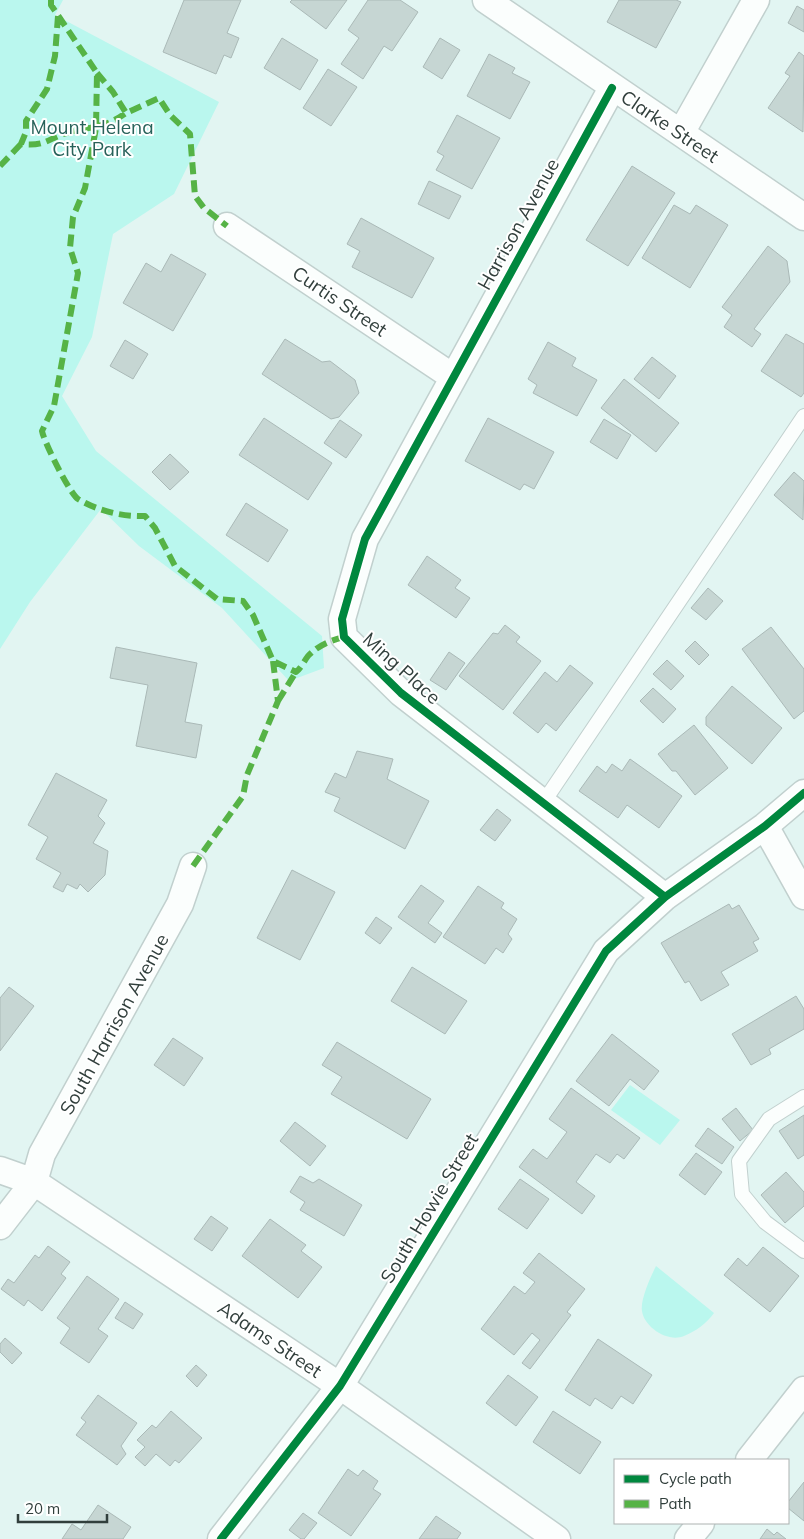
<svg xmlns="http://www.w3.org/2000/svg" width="804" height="1539" font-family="Mulish,sans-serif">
<rect width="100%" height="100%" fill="#e2f5f2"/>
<!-- green -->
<path fill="#baf7ee" d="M0 0H63L55 15 219 102 174 194 113 234 92 337 62 396 96 451 322 636 324 668 289 681 222 608 139 546 101 509 30 602 0 649Z
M630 1085 680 1120 660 1145 611 1110Z
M656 1266 714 1313C706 1324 696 1331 684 1336 668 1343 644 1327 642 1311 640 1300 651 1276 656 1266Z"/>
<!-- building -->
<path fill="#c6d6d3" stroke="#aab9b7" d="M184 0H241L227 33 239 38 231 58 224 55 216 74 163 52Z
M292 0H347L326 29 290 2Z
M368 0H400L418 12 392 51 384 46 363 79 341 64 359 38 348 30Z
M619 0H676L681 2 656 48 607 22Z
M797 6 804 10V32L788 23Z
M282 38 318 60 300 90 264 68Z
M440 38 460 50 442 79 423 67Z
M799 52 804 56 803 132 768 108 790 76 785 73Z
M489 54 515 68 512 73 530 82 510 119 467 96Z
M328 69 357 87 331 126 303 108Z
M457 115 500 138 472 189 436 170 444 156 437 152Z
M632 166 675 193 628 266 586 240Z
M429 181 461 196 449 219 418 204Z
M674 205 690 214 696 205 728 225 690 288 642 258Z
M361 218 434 258 412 298 352 267 360 251 347 244Z
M768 246 787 261 790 282 754 329 761 334 752 347 724 327 732 315 722 307Z
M171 254 206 274 173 331 123 303 146 263 161 272Z
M786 334 804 344V393L801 397 761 371Z
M285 339 322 362 330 361 355 380 359 393 339 417 331 419 262 374Z
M125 340 148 354 133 379 110 366Z
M548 342 576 358 572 366 597 380 577 416 533 393 537 385 528 379Z
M652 357 676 376 659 399 634 379Z
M624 379 679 423 656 452 601 408Z
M264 418 332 463 308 500 239 455Z
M488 418 554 452 534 489 524 484 520 490 465 461Z
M604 419 631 435 617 459 590 442Z
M340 420 362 435 346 458 324 443Z
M170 454 189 472 170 490 152 472Z
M794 472 804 481 803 520 774 495Z
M246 503 288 530 268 562 226 535Z
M427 556 461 580 455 588 470 598 456 618 408 585Z
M708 588 723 601 706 620 691 608Z
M505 625 520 637 516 642 541 661 503 710 459 676 493 633 498 634Z
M771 627 804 669V711L794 719 742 649Z
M695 641 709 655 699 665 685 651Z
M116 647 197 663 185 722 202 725 196 758 136 746 148 685 110 678Z
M449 652 465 663 446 690 430 680Z
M667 660 684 676 671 690 653 674Z
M570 665 593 683 556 731 546 723 538 733 513 713 545 672 557 682Z
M732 686 782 728 752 764 706 725V717Z
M653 688 676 709 663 723 640 701Z
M694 725 728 768 695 795 676 771H672L658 754Z
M357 751 393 759 387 779 429 801 405 849 334 811 340 798 325 792 335 773 346 778Z
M630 759 682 796 659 828 627 805 618 818 579 791 597 766 606 773 612 764 622 771Z
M56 773 107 800 98 816 105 823 93 843 108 851 105 875 88 892 80 884 77 889 67 884 63 892 53 887 61 873 36 859 48 837 28 825Z
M497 809 511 820 495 841 480 830Z
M292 870 335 892 300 960 257 938Z
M421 885 444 901 428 923 442 933 435 943 398 917Z
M478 886 504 903 501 908 517 919 508 934 512 939 503 953 496 948 485 964 443 937Z
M729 904 732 909 739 905 759 939 753 942 758 951 721 972 729 985 701 1001 689 981 685 983 661 943Z
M376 917 392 928 380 944 365 933Z
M412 967 467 1001 445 1034 391 1001Z
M9 987 34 1006 0 1051V998Z
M796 996 804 1009V1029L769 1049 771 1054 751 1065 732 1034Z
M612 1034 659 1071 644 1090 630 1079 609 1106 576 1081Z
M173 1038 203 1058 184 1086 154 1065Z
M337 1042 431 1099 407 1139 331 1094 342 1077 322 1065Z
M571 1088 640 1138 624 1159 617 1154 610 1163 596 1154 576 1182 595 1196 582 1214 519 1167 533 1149 547 1159 567 1132 549 1119Z
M736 1108 753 1130 740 1141 722 1119Z
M804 1115V1155L798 1159 779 1131Z
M295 1122 326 1146 310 1166 280 1141Z
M708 1128 734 1147 722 1164 695 1146Z
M696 1153 722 1172 705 1195 679 1175Z
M786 1172 804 1192V1206L785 1223 761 1195Z
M300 1176 313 1183 319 1179 362 1205 344 1236 300 1210 305 1202 290 1192Z
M520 1179 549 1199 527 1229 498 1209Z
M211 1216 228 1228 212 1251 194 1239Z
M270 1219 306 1245 301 1251 322 1267 298 1298 242 1256Z
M48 1246 70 1262 61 1274 66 1278 42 1311 28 1300 24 1306 1 1289 8 1279 14 1283 35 1255 39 1258Z
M763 1247 799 1276 770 1312 724 1275 738 1258 747 1266Z
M539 1253 585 1289 567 1312 571 1315 530 1369 522 1363 540 1340 532 1333 514 1355 481 1329 514 1286 525 1294 535 1282 523 1273Z
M87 1276 119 1299 98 1329 108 1336 89 1363 60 1343 70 1328 57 1318Z
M125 1302 143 1314 133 1329 115 1318Z
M5 1338 22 1353 12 1364 0 1352V1344Z
M598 1339 652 1375 633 1404 621 1396 612 1409 595 1398 590 1406 565 1390Z
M196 1365 207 1375 197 1387 186 1376Z
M508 1375 538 1397 516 1426 486 1403Z
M98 1395 137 1423 121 1446 126 1454 117 1465 76 1435 86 1422 81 1418Z
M171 1411 202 1438 179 1463 175 1460 170 1466 156 1454 145 1466 135 1457 145 1447 137 1440 152 1425 156 1428Z
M553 1411 601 1442 580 1474 533 1442Z
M348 1469 358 1476 363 1470 378 1481 373 1489 381 1494 351 1536 318 1513Z
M804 1482V1521L788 1508V1502Z
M98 1505 131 1527 123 1539H62L72 1524 81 1530Z
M303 1513 317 1523 304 1539H301L289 1530Z
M436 1516 461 1533 457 1539H419Z
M767 1529 774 1535 777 1532 786 1539H760Z"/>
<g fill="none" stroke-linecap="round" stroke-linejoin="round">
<defs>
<path id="service" d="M543 803 804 416
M804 1097 769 1119 739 1161 742 1194 765 1222 804 1251"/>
<path id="minor" d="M486 0 804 217
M612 88 365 539 342 619 344 637 401 693 665 897
M681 133 756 0
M227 226 453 377
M765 826 804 896
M0 1170 34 1182 340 1386 557 1539
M0 1226 34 1182 42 1154 180 904 193 866
M749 1460 804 1390
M221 1539 340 1386 606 951 665 897 765 826 804 793
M688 1539 701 1523"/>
</defs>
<!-- service casing -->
<use href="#service" stroke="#c1d0ce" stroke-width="16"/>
<!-- minor casing -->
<use href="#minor" stroke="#c1d0ce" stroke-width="29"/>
<!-- service -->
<use href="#service" stroke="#fbfefd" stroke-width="14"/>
<!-- minor -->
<use href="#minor" stroke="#fbfefd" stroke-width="26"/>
<!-- quiet -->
<path stroke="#56b346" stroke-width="6" stroke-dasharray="12 6" stroke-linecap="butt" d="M51 0V5L97 73 96 128 85 188 73 217 70 248 78 273 54 406 42 431C44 442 70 494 78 499 98 511 123 517 145 516L155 528 175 566 217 599 243 601 253 615 273 661 296 672C302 667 304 661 308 656 319 645 329 641 344 637
M58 16 55 56 47 89 26 121V132L21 144C47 147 49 137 70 132 93 126 105 128 126 113
M97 73 113 92 126 113 159 98 170 115 190 134 195 196 204 208 227 226
M0 166 21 144
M278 701 296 672
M193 866 243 796 247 775 278 701 273 661"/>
<defs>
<path id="cycleway" d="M612 88 365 539 342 619 344 637 401 693 665 897
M221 1539 340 1386 606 951 665 897 765 826 804 793"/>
</defs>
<!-- cycleway casing -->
<use href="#cycleway" stroke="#fff" stroke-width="11"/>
<!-- cycleway -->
<use href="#cycleway" stroke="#00873e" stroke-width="8"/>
</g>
<g text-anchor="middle" stroke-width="4" stroke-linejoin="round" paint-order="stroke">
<!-- street labels -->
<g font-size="19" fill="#313f3c" stroke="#fff">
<text transform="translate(670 126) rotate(34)" y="7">Clarke Street</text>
<text transform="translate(518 224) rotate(-61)" y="7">Harrison Avenue</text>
<text transform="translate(340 301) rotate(34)" y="7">Curtis Street</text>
<text transform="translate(402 668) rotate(42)" y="7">Ming Place</text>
<text transform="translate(114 1024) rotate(-61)" y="7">South Harrison Avenue</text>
<text transform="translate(429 1208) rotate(-59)" y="7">South Howie Street</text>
<text transform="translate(270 1339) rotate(34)" y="7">Adams Street</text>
</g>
<!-- park labels -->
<g font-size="19" fill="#27625a" stroke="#fff">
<text x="92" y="134">Mount Helena<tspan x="92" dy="22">City Park</tspan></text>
</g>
</g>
<!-- legend -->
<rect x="614" y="1459" width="175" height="65" fill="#ffffff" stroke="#adb2b1"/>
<rect x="624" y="1475" width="25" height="8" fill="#00873e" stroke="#adb2b1"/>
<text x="659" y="1484" font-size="15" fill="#313f3c">Cycle path</text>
<rect x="624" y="1500" width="25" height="8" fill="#56b346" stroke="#adb2b1"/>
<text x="659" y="1509" font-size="15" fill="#313f3c">Path</text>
<!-- scale -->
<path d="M18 1514v8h89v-8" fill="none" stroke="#313f3c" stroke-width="2.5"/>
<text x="25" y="1514" font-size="15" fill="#313f3c" stroke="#ffffff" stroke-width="4" paint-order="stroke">20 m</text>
</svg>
